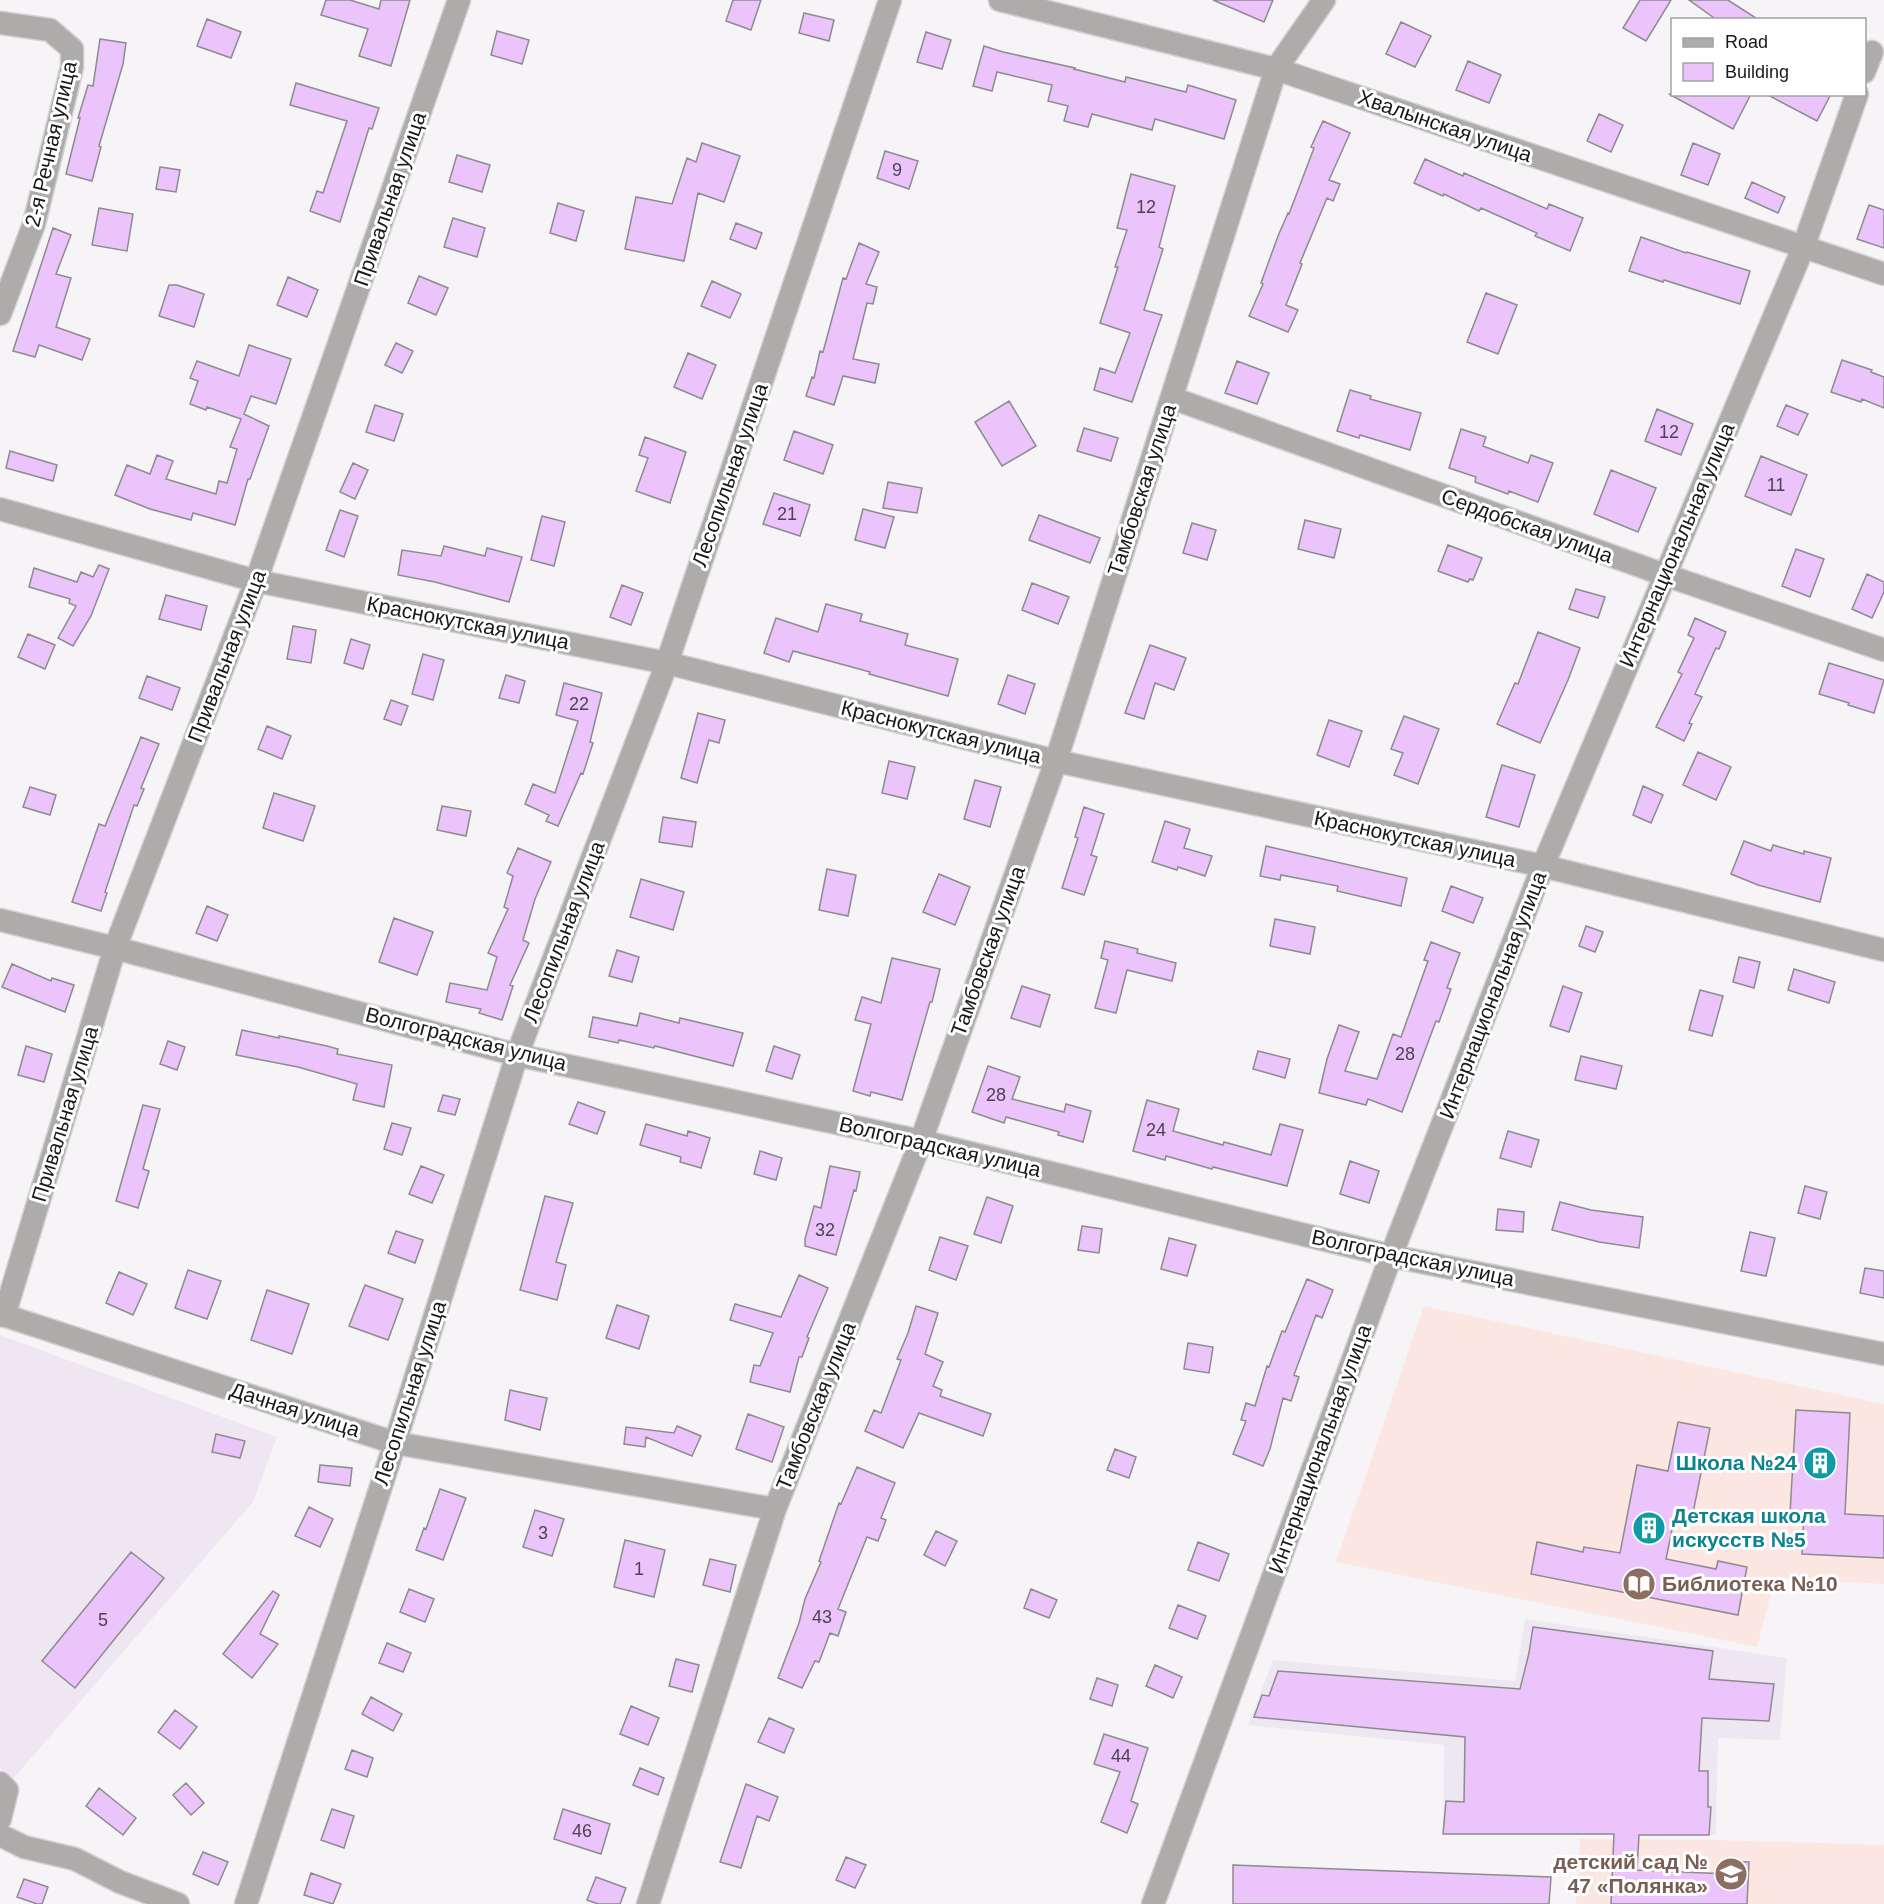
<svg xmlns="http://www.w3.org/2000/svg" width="1884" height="1904" font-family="Helvetica,sans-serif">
<rect width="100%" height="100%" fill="#f7f4f8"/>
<!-- built -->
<path fill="#eee7f1" d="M0 1335 277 1437 253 1502 13 1779 0 1768Z
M1525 1619 1787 1658 1780 1740 1718 1738 1716 1835 1443 1834 1444 1745 1248 1725 1273 1660 1515 1681Z"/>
<!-- education -->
<path fill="#fbe6e2" d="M1424 1306 1884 1404V1584L1775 1578 1757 1647 1336 1562Z
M1580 1839 1715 1840 1884 1845V1904H1576Z"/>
<!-- building -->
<path fill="#eac4fb" stroke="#8d8b8e" stroke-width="1.5" d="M326 0H350L379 9 381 0H410L391 66 359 56 368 29 321 15Z
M733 0H761L751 30 726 21Z
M1213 0H1273L1264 22Z
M1640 0H1671L1646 41 1623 28Z
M1689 0H1728L1759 20H1717Z
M804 13 834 20 829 41 799 33Z
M207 19 241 32 231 58 197 46Z
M1401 22 1431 36 1415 67 1386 54Z
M497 31 529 40 522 64 491 55Z
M926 32 951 40 942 69 917 62Z
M100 39 126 43 123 64 99 146 101 147 92 181 66 174 80 118H78L88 85 93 86Z
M984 46 1003 52 1075 68 1074 69 1125 82 1126 77 1186 92 1188 85 1236 100 1224 139 1155 119 1152 130 1092 114 1088 127 1064 121 1068 106 1048 101 1052 85 997 72 992 91 973 86Z
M1468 61 1501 75 1489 103 1456 90Z
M296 83 379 108 372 129 369 128 340 222 310 211 317 191 323 193 347 121 290 105Z
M1669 94H1751L1733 129Z
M1766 94H1831L1817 121Z
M1599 114 1623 125 1611 152 1587 141Z
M1323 121 1350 133 1329 180 1340 184 1333 201 1327 198 1300 263 1302 264 1286 305 1298 310 1288 332 1249 316 1263 284 1261 283 1278 236 1288 213 1289 214 1314 148 1311 147Z
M702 143 740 156 724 202 698 193 684 261 625 249 636 197 672 204 687 158 696 162Z
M1693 143 1720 154 1708 185 1681 175Z
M885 151 918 161 909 189 877 178Z
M457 155 490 165 482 192 449 182Z
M1425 159 1463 176 1464 173 1547 209 1549 204 1583 218 1570 251 1535 236 1537 233 1481 208 1479 211 1444 194 1443 196 1414 183Z
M160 167 180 170 176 192 156 189Z
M1131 174 1175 186 1159 247 1163 249 1144 310 1162 315 1132 402 1094 390 1100 368 1115 373 1130 333 1100 323 1118 267H1115L1127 230 1117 228Z
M1752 182 1785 197 1778 213 1745 198Z
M558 203 584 211 576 241 550 233Z
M1869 205 1884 210V248L1857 239Z
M99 208 133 214 127 251 92 245Z
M453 218 485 228 477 257 444 247Z
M736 223 762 233 756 249 730 239Z
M53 228 71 235 56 274 71 278 56 327 90 339 82 360 39 345 35 357 13 351Z
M1641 237 1686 253 1687 252 1750 271 1740 304 1664 280 1663 282 1629 271Z
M859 243 879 252 866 284 877 287 873 304 867 303 853 359 879 364 875 383 843 376 834 405 806 396 812 377 814 378 820 351 823 352 843 278 846 279Z
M419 276 448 288 436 315 408 303Z
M288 277 318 290 307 317 277 305Z
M712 281 741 294 730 318 701 306Z
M169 285H177L204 294 194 327 159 316Z
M1486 293 1517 305 1498 354 1467 342Z
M396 343 413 351 402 373 385 365Z
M249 345 291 359 276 404 251 396 244 414 269 426 250 479H248L235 525 193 513 191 520 150 509 115 495 127 465 150 474 157 455 173 461 166 479 216 494 219 481 227 483 237 449 230 447 241 419 207 407 206 410 190 404 198 381 190 378 197 361 239 376Z
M688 353 716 365 702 399 674 387Z
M1842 360 1872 370 1871 372 1884 377V408L1862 399 1861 402 1831 392Z
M1237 361 1269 373 1257 404 1225 393Z
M1350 390 1371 396 1370 399 1421 413 1410 450 1360 435 1359 438 1337 431Z
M1009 401 1036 446 1002 466 975 422Z
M375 405 403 414 394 441 366 432Z
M1786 405 1808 414 1798 435 1777 426Z
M1657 409 1693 424 1681 455 1645 441Z
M1084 428 1118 438 1111 461 1077 451Z
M1461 429 1486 437 1483 446 1528 463 1531 455 1553 463 1538 502 1509 491 1508 494 1475 482 1476 477 1449 468Z
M794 431 833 445 823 474 784 460Z
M645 437 686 452 670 503 636 491 648 458 639 455Z
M10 451 57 465 53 481 6 468Z
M1761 456 1807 475 1791 515 1745 496Z
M353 463 368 470 355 499 340 492Z
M1611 470 1656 488 1638 532 1594 514Z
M888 482 922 488 917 513 883 508Z
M774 493 810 505 800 536 763 524Z
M863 509 894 517 885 548 855 540Z
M340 510 358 516 344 557 326 550Z
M1039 515 1100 538 1090 563 1029 540Z
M542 516 565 522 554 566 531 560Z
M1305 520 1341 529 1334 558 1298 549Z
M1192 523 1216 530 1207 560 1183 553Z
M1448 545 1482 558 1473 580 1470 579 1468 582 1438 571Z
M444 546 485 556 487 548 522 557 509 602 435 582 398 575 402 550 441 556Z
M1796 549 1824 559 1810 597 1782 586Z
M99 565 109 569 91 616 73 646 58 638 76 606 69 603 70 599 29 587 34 568 77 582 81 572 93 577Z
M1867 574 1884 582V592L1872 618 1852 609Z
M1032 583 1069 597 1058 624 1022 610Z
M622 585 643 593 631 625 610 617Z
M1576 589 1605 597 1598 618 1569 609Z
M166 595 207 606 201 630 159 619Z
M826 604 862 614 860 621 908 634 905 645 958 659 948 696 869 674 870 672 793 651 789 662 764 653 776 618 818 632Z
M1695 618 1726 632 1719 649 1716 648 1695 694 1702 697 1689 723 1692 724 1684 741 1656 727 1682 674 1678 672 1694 638 1688 635Z
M293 626 316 630 311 663 287 659Z
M1538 632 1580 648 1568 680 1540 743 1497 724 1515 683 1518 684Z
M28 634 55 645 45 669 18 657Z
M351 639 370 645 363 669 344 663Z
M1150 645 1186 658 1174 690 1155 683 1144 719 1125 713Z
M423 654 444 660 433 700 412 694Z
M1829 663 1884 680 1874 713 1848 705 1849 703 1819 694Z
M506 675 525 681 519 703 499 698Z
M1008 675 1035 684 1025 714 998 704Z
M147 676 180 688 172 710 139 698Z
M564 683 602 693 590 742 593 743 583 774 581 773 558 826 546 821 549 815 525 804 533 784 555 793 578 721 556 715Z
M391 700 408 706 401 725 384 719Z
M698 713 725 720 719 743 709 740 697 783 681 778Z
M1404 716 1439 729 1418 784 1394 775 1403 753 1391 749Z
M1329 720 1362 731 1349 767 1317 755Z
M267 726 291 736 282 759 258 749Z
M141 737 159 744 141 788 144 789 137 806 134 805 105 892 107 893 101 911 72 902 99 824 105 826Z
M1698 752 1731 767 1716 800 1683 785Z
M889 761 915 767 907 799 882 793Z
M1502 765 1535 775 1519 827 1486 817Z
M975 780 1001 787 990 827 964 819Z
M1643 786 1663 795 1651 823 1633 815Z
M30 787 56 795 50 815 23 807Z
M274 793 315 806 303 841 263 828Z
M442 806 471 811 466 836 437 830Z
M1084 807 1104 814 1091 855 1097 857 1084 895 1062 888 1078 838 1075 837Z
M663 817 696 822 692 847 659 842Z
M1165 821 1190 829 1184 848 1212 856 1205 876 1178 867 1177 870 1152 862Z
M1744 841 1771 851 1773 845 1804 854V851L1831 858 1820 902 1758 885 1731 874Z
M1266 846 1407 878 1401 906 1337 891 1338 886 1281 875 1280 880 1260 876Z
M518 848 551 862 535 899 523 940 529 943 510 985 513 986 502 1020 479 1013 481 1009 446 1002 450 983 487 990 497 957 488 953 508 909 504 907 513 876 507 873Z
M827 869 856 875 848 916 819 910Z
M939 874 970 887 955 925 923 912Z
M641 879 684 892 673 930 630 917Z
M1451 886 1483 898 1473 923 1442 911Z
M207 906 228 915 217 941 196 933Z
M394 918 433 932 417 975 379 962Z
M1275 919 1315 927 1310 954 1270 946Z
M1586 926 1603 932 1595 952 1579 946Z
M1105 941 1138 949 1137 953 1176 963 1172 981 1127 970 1116 1013 1095 1008 1108 960 1101 958Z
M1431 942 1460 953 1447 988 1451 989 1439 1022 1436 1021 1402 1112 1368 1099 1366 1105 1319 1093 1327 1059 1339 1025 1359 1032 1345 1071 1377 1079 1393 1034 1401 1037 1428 961 1424 960Z
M617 950 639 957 632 982 609 976Z
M1739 957 1760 962 1754 988 1733 982Z
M892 958 940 969 932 1002H930L902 1100 871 1092 870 1096 853 1091 871 1024 855 1020 862 997 881 1003Z
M12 964 51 981 52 978 74 985 65 1012 2 987Z
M1794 969 1835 982 1829 1003 1788 990Z
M1022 986 1050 995 1040 1027 1011 1018Z
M1563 986 1582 993 1569 1032 1550 1026Z
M1700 990 1723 996 1712 1036 1689 1030Z
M640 1013 679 1023 680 1018 743 1033 733 1066 655 1046 654 1048 619 1040 618 1043 589 1037 593 1017 637 1026Z
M242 1030 279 1038V1036L327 1046 338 1049 337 1054 392 1065 384 1107 353 1100 357 1084 298 1067 236 1055Z
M168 1041 185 1047 177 1070 160 1064Z
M26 1046 52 1054 44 1082 18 1075Z
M774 1046 800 1055 792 1079 766 1071Z
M1258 1051 1290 1059 1285 1078 1253 1069Z
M1581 1056 1622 1066 1616 1089 1575 1080Z
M988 1066 1020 1077 1012 1099 1064 1112 1066 1104 1091 1111 1083 1142 1058 1135 1059 1132 1006 1117 1004 1123 972 1112Z
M443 1095 460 1099 455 1115 438 1111Z
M1147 1100 1179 1109 1173 1131 1223 1145 1224 1142 1271 1155 1280 1124 1303 1130 1287 1186 1213 1167 1212 1169 1166 1156 1165 1160 1133 1151Z
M578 1102 605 1112 597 1134 569 1124Z
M143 1105 160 1109 143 1169 149 1171 138 1208 116 1201Z
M392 1123 411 1128 402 1155 384 1149Z
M646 1124 687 1136 688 1131 710 1138 701 1168 680 1162 681 1157 640 1145Z
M1508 1131 1539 1140 1531 1167 1500 1158Z
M760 1151 782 1158 776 1180 754 1174Z
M1350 1161 1379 1171 1369 1203 1340 1194Z
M421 1166 444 1175 432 1203 409 1194Z
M830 1166 860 1172 856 1191 854 1190 836 1255 805 1246V1239L814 1206 821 1208Z
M1805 1186 1827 1192 1820 1219 1798 1213Z
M545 1196 573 1203 556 1262 566 1265 557 1300 520 1290Z
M987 1197 1013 1206 1001 1243 974 1234Z
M1560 1202 1591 1210 1643 1217 1639 1248 1599 1242 1552 1230Z
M1498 1209 1524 1212 1523 1232 1496 1230Z
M1082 1226 1102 1229 1099 1253 1078 1250Z
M396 1231 423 1240 415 1263 388 1253Z
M1750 1232 1775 1238 1766 1276 1741 1271Z
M940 1237 968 1246 956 1280 929 1270Z
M1169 1238 1196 1245 1187 1276 1161 1269Z
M1865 1268 1884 1271V1298L1860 1293Z
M188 1270 221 1281 207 1319 175 1308Z
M119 1272 147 1284 133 1315 106 1303Z
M799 1275 828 1288 807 1337 809 1338 802 1357H799L790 1392 750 1382 754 1365 760 1366 773 1333 730 1320 735 1304 781 1317Z
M1307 1279 1333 1290 1322 1318 1316 1315 1294 1375 1299 1377 1291 1401 1283 1398 1270 1449 1263 1466 1233 1454 1246 1421 1241 1420 1246 1403 1255 1406 1267 1366 1269 1367 1282 1331 1285 1332Z
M365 1285 403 1299 388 1340 349 1326Z
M267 1290 309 1304 292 1354 251 1340Z
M617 1305 649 1316 639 1349 606 1338Z
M916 1306 938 1313 925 1354 943 1362 933 1386 942 1390 940 1396 991 1414 983 1436 919 1413 903 1448 865 1431 874 1410 881 1413 901 1360 897 1359 908 1333Z
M1188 1343 1213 1347 1209 1373 1184 1369Z
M510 1390 547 1398 540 1430 505 1420Z
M1796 1410 1850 1413 1845 1514 1884 1516V1558L1802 1554 1804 1514 1790 1513Z
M748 1414 784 1427 772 1462 736 1449Z
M1678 1422 1710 1428 1693 1513 1676 1510 1666 1559 1716 1569 1718 1561 1747 1567 1738 1615 1531 1574 1537 1542 1583 1552 1584 1547 1620 1553 1637 1465 1668 1471Z
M677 1426 701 1436 692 1456 646 1437 645 1447 624 1444 626 1427 674 1433Z
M216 1434 245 1441 240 1458 212 1452Z
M1115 1449 1136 1457 1129 1478 1107 1470Z
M320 1465 352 1468 350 1486 318 1482Z
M857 1467 895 1483 881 1518 886 1520 878 1541 867 1537 838 1609 846 1612 838 1636 830 1633 819 1662 815 1661 802 1688 778 1678 799 1623 805 1599 821 1562 819 1561 839 1503 841 1504Z
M440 1489 466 1498 443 1560 416 1550 424 1528 426 1529Z
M309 1507 333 1519 320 1547 295 1536Z
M535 1510 564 1519 552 1556 523 1547Z
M936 1531 957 1541 945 1566 924 1555Z
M625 1540 665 1550 654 1597 614 1587Z
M1198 1542 1229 1554 1219 1581 1188 1570Z
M131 1552 164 1578 75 1688 42 1661Z
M710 1559 736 1565 730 1592 703 1585Z
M409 1589 434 1599 425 1622 400 1612Z
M1031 1589 1057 1600 1049 1618 1024 1608Z
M273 1591 279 1595 260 1634 278 1644 252 1678 223 1654Z
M1178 1605 1206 1616 1197 1639 1169 1628Z
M1533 1627 1713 1651 1709 1679 1774 1684 1769 1721 1702 1718 1699 1771H1708V1807H1711L1709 1835H1639L1637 1870 1728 1874V1861L1749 1862 1747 1904H1611L1614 1834H1443L1446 1801 1464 1802 1465 1737 1254 1717 1262 1695 1269 1696 1278 1671 1520 1689 1529 1653Z
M387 1643 411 1653 403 1672 379 1663Z
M676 1659 699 1665 692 1692 669 1686Z
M1155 1665 1182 1677 1173 1698 1146 1686Z
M1097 1678 1118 1685 1112 1706 1090 1699Z
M371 1697 402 1714 393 1731 362 1714Z
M631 1706 659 1718 648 1745 620 1734Z
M175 1710 197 1727 180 1749 158 1732Z
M769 1718 794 1729 784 1753 758 1742Z
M1104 1734 1148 1748 1131 1801 1138 1804 1127 1833 1101 1822 1120 1772 1094 1764Z
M352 1750 373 1758 367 1777 345 1769Z
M640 1768 664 1778 658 1795 633 1785Z
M186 1783 204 1803 191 1815 173 1795Z
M746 1784 778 1797 769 1821 757 1816 741 1868 720 1862Z
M99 1788 136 1818 123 1835 86 1806Z
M332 1809 354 1816 344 1848 321 1840Z
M563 1809 610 1824 601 1854 554 1839Z
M203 1852 228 1862 218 1885 193 1874Z
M846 1857 866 1865 855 1888 836 1880Z
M1233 1865 1551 1877 1549 1904H1233Z
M311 1873 341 1884 333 1904 304 1895Z
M596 1877 626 1888 620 1904H598L587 1900Z
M24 1879 48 1887 42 1904H37L17 1897Z"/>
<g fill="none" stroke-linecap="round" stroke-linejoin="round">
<defs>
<path id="minor" d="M1000 0 1276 69 1884 274
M0 23 50 30 72 49V67L34 224 0 314
M1864 72 1872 52
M1172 398 1665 575 1884 650
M0 509 256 581 667 663 1056 761 1543 866 1884 950
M0 920 115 948 517 1055 921 1141 1391 1256 1884 1354
M0 1314 395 1443 775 1509
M4 1316 115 948 256 581 459 0
M0 1783 7 1790 0 1819
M0 1835 24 1847 75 1859 120 1882 178 1904
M246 1904 395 1443 517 1055 667 663 890 0
M648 1904 775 1509 921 1141 1056 761 1276 69 1324 0
M1153 1904 1391 1256 1543 866 1803 248 1857 94"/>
</defs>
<!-- minor casing -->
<use href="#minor" stroke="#d3d1d4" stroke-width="25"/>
<!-- minor -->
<use href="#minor" stroke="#adacab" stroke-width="22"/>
</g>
<!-- icons -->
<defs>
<symbol id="building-disc" viewBox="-11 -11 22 22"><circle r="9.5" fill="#0f9aa8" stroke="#fff"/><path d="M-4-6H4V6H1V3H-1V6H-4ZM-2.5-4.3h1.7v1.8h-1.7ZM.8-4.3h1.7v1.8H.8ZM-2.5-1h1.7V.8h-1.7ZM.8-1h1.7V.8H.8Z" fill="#fff"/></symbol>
<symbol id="library-disc" viewBox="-11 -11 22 22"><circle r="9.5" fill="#8d6e63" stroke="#fff"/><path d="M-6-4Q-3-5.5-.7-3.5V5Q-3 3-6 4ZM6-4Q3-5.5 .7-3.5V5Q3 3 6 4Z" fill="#fff"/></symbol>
<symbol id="school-disc" viewBox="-11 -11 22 22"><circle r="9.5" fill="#8d6e63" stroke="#fff"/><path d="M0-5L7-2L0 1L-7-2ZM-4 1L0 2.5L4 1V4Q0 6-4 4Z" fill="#fff"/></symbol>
</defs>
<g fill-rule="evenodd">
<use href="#building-disc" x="1801" y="1444" width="38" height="38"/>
<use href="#building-disc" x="1630" y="1509" width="38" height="38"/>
<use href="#library-disc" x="1620" y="1565" width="38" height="38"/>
<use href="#school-disc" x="1712" y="1855" width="38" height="38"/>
</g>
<g text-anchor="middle" stroke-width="6" stroke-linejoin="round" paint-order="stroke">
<!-- number labels -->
<g font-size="18" fill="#4d4352">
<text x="897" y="176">9</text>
<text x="1146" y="213">12</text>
<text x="1669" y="438">12</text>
<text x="1776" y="491">11</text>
<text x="787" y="520">21</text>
<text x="579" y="710">22</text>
<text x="1405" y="1060">28</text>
<text x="996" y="1101">28</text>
<text x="1156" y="1136">24</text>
<text x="825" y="1236">32</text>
<text x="543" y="1539">3</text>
<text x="639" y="1575">1</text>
<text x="822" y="1623">43</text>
<text x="103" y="1626">5</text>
<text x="1121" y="1762">44</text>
<text x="582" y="1837">46</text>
</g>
<!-- street labels -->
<g font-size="21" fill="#191819" stroke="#fff">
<text transform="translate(1445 126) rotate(19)" y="7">Хвалынская улица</text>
<text transform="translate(51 144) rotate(-77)" y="7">2-я Речная улица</text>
<text transform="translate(390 199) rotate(-71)" y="7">Привальная улица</text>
<text transform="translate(730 475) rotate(-71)" y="7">Лесопильная улица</text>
<text transform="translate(1142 490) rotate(-72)" y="7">Тамбовская улица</text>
<text transform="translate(1527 526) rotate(20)" y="7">Сердобская улица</text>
<text transform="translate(1677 545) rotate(-67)" y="7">Интернациональная улица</text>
<text transform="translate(468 623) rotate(11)" y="7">Краснокутская улица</text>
<text transform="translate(227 656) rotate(-69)" y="7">Привальная улица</text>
<text transform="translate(941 732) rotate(14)" y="7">Краснокутская улица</text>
<text transform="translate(1415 839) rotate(12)" y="7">Краснокутская улица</text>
<text transform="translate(564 932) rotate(-69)" y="7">Лесопильная улица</text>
<text transform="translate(988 951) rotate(-70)" y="7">Тамбовская улица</text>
<text transform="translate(1493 995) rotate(-69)" y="7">Интернациональная улица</text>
<text transform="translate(466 1039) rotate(14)" y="7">Волгоградская улица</text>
<text transform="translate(65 1114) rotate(-73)" y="7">Привальная улица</text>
<text transform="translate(940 1147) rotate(13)" y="7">Волгоградская улица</text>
<text transform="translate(1413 1258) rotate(12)" y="7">Волгоградская улица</text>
<text transform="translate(410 1393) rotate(-72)" y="7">Лесопильная улица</text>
<text transform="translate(816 1406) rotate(-68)" y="7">Тамбовская улица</text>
<text transform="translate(295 1410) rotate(18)" y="7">Дачная улица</text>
<text transform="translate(1320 1449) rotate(-70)" y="7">Интернациональная улица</text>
</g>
<!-- culture labels -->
<g font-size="21" font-weight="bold" fill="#0d838f" stroke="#fff" text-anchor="end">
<text x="1797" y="1470">Школа №24</text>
<text x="1672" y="1523" text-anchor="start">Детская школа<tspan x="1672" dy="24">искусств №5</tspan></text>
</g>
<!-- education labels -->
<g font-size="21" font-weight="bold" fill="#785e54" stroke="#fff" text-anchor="start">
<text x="1662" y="1591">Библиотека №10</text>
<text x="1708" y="1869" text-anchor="end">детский сад №<tspan x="1708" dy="24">47 «Полянка»</tspan></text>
</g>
</g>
<!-- legend -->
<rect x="1671" y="18" width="195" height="78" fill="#ffffff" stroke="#a3a3a3" stroke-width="1.5"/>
<rect x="1683" y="38" width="30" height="9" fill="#adacab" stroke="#a3a3a3" stroke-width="1.5"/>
<text x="1725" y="48" font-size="18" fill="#191819">Road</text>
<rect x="1683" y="63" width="30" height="18" fill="#eac4fb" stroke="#a3a3a3" stroke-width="1.5"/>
<text x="1725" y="78" font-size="18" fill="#191819">Building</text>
</svg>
